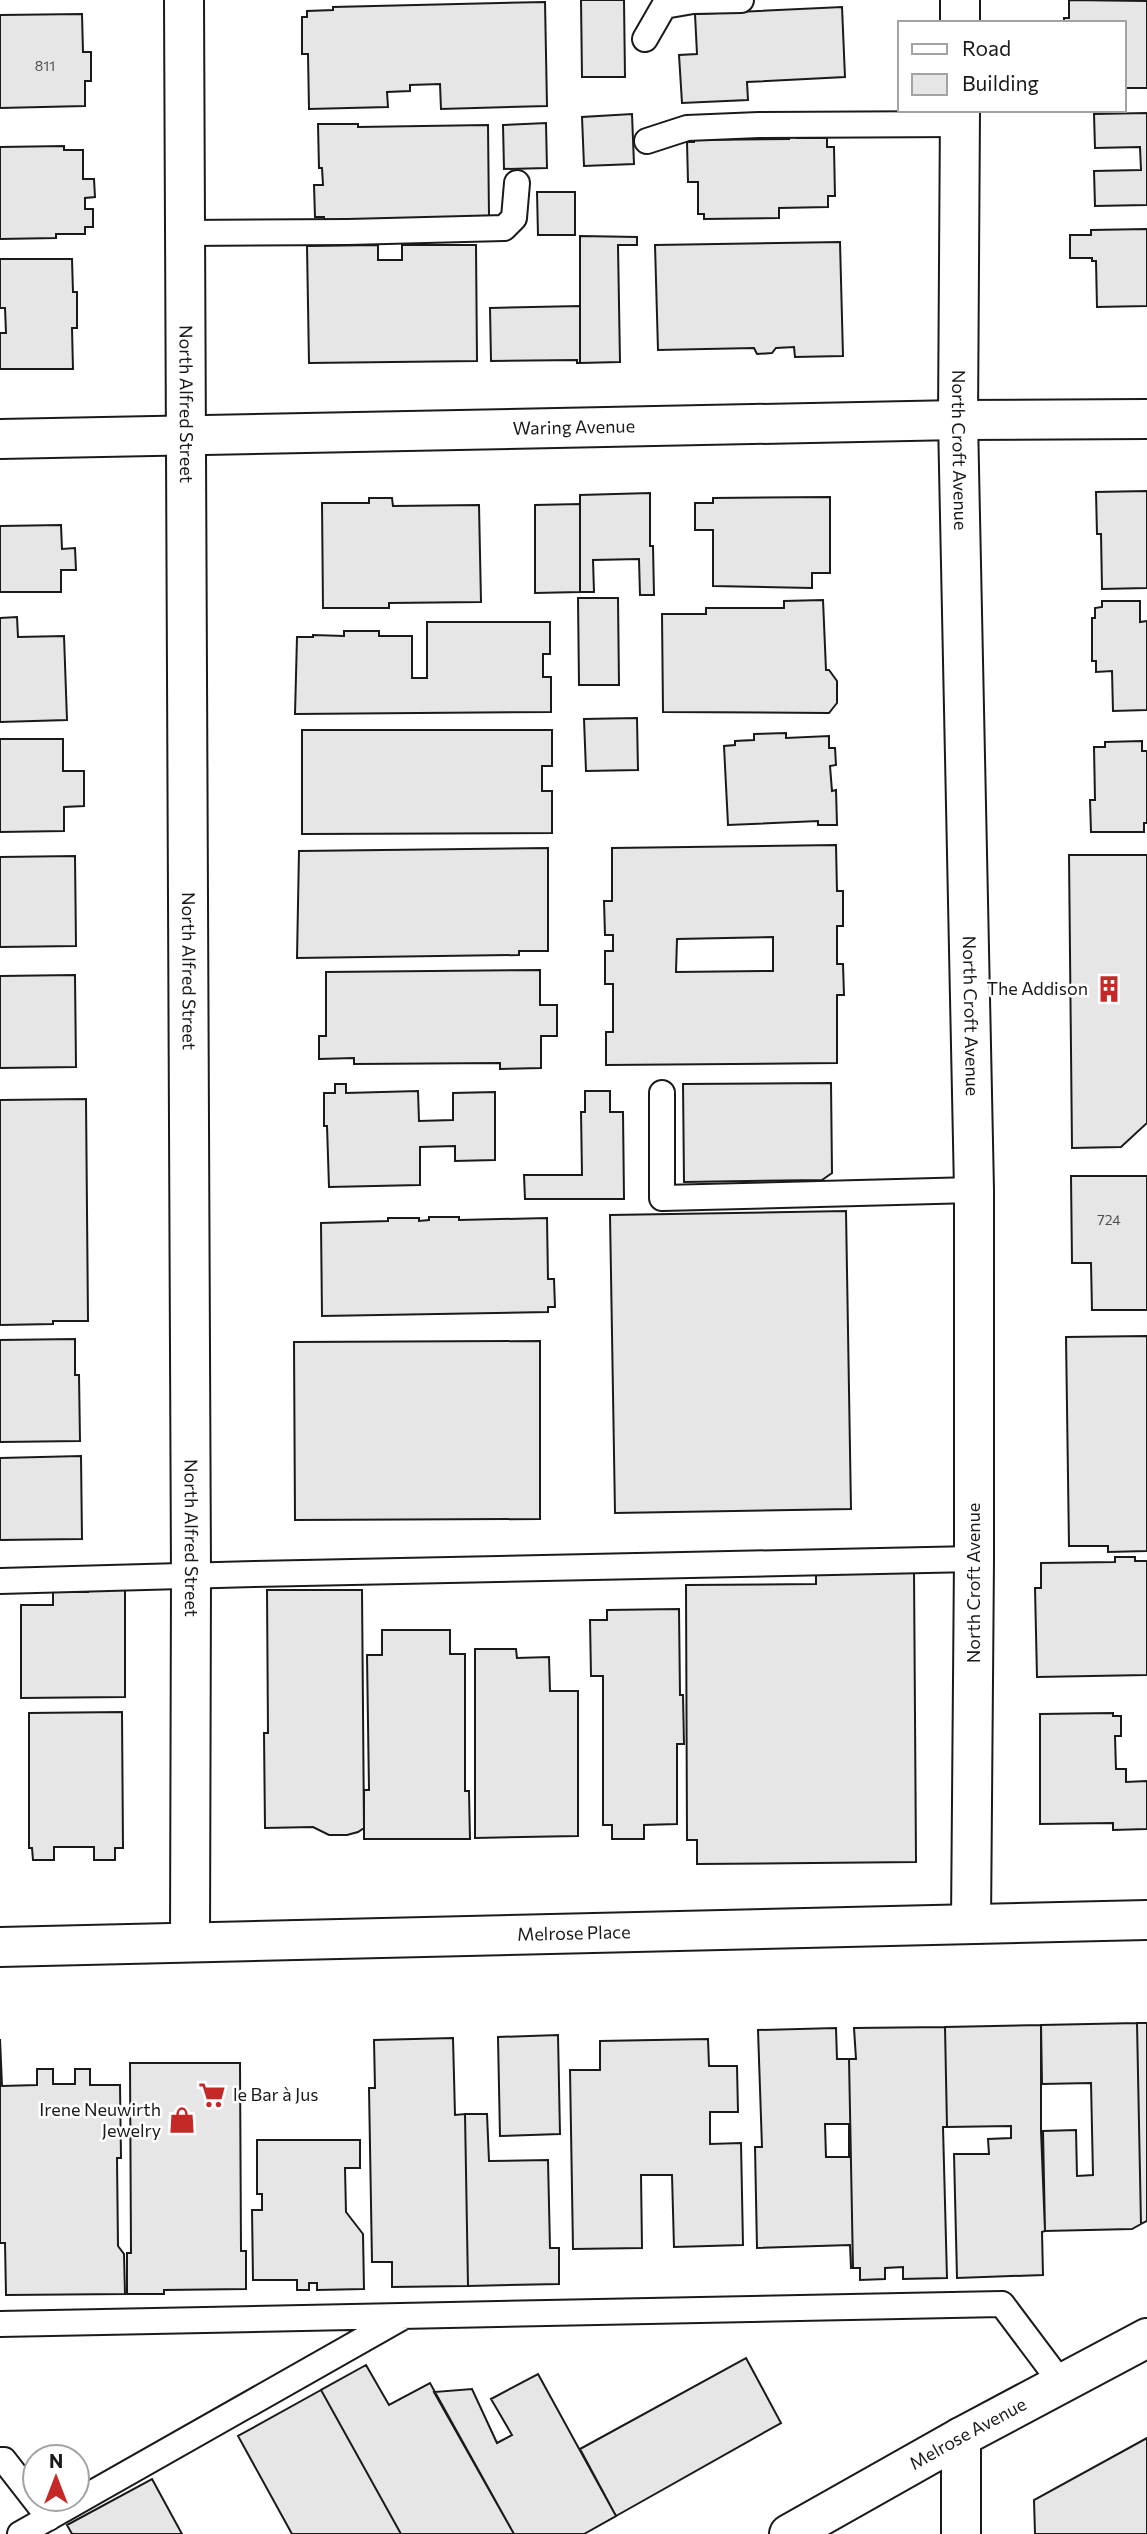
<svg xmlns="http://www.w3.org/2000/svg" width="1147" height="2534" font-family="Commissioner,sans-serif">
<rect width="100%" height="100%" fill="#fff"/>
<!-- building -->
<path fill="#e6e6e6" stroke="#1a1a1a" stroke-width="2" fill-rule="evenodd" d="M581 0H624L625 77H582Z
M1069 0 1147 1V88H1124V23H1064V18H1069Z
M545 2 547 106 441 109 440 84 410 85V91L387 92 388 107 309 109 308 54H302V17H307V11L333 10V7Z
M842 7 845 77 747 82 748 100 682 103 679 55 697 54 695 14Z
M82 14 83 52H91V81H85V106L0 108V15Z
M1147 113V205L1095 206 1094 171 1141 170 1140 147 1095 148 1094 114Z
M632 114 634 164 584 166 582 117Z
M546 123 547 168 504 169 503 125Z
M318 124H358V127L488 125 489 217 324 225V217H315L314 185H323L322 168H319Z
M789 135H797V138H827V147H834L835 196H828V207L779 208V218L704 219V214H698V182H688L687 142H694V140L789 139Z
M64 146V150H83V179H94L95 197 85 198V209H93V227H85V234H56V238L0 239V147Z
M537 192H575V235H538Z
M1147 229V306L1097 307 1096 261H1092V258H1070V235H1091V230Z
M580 236 637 237V245H618L620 362 580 363Z
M840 242 843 356 795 357 794 347 776 348 772 353 757 354 754 348 658 350 655 245Z
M378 245V260H402V245H476L477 361 309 363 307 246Z
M0 259H72L73 292H77V328H72L73 369H0V333H6L5 308H0Z
M580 306V363H577V360L491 361 490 308Z
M1147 491V588L1102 589 1101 534H1097L1096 492Z
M650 493V546H653L654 595H640L639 559 593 560 594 592H580V495Z
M830 497V573H812V588L713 586V530H695V503H713V498Z
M369 498H392L393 506 479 505 481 602 389 603V608H323L322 503H369Z
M580 504V592L535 593V505Z
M61 525 62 549 75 548 76 570H61V592H0V526Z
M578 598H618L619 685H579Z
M823 600 826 670H829L837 681V703L829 713 663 712 662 614H706V608H784V601Z
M1102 601H1140V622L1147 621V710L1113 711 1112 671 1096 672V661H1092V618H1095V608L1102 607Z
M17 617 18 637 64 636 67 720 0 722V618Z
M427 622H550V654H543V677H551V712L295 714 297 637H313V635L344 636V631H379V636H412V678H427Z
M637 718 638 770 586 771 584 719Z
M302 730H552V766H542V791H552V833L302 834Z
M786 733V738L829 736V748H835L836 765 830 766 832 791 836 790 837 825H818V821L728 825 724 746 735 745V741L754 740V734Z
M0 739H63V771H84V806L64 807V831L0 832Z
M1142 741V751H1147V823H1144V832H1091L1090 800H1095L1094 747H1105V742Z
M836 845 837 891H843V926H837V964H843L844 995H837V1063L606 1065V1032H613V984H605V951H613V935H605L604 901H612V848ZM773 937V971L676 972 677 939Z
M548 848V951H519V955L297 958 299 851Z
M1069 855H1147V1123L1121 1147 1072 1148Z
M75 856 76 946 0 947V857Z
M540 970V1005H557V1036H541V1068L500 1069V1063L354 1064V1058L319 1059V1036H326V972Z
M75 975 76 1067 0 1068V976Z
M831 1083 832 1173 822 1180 684 1182 683 1084Z
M335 1084H346V1093L418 1091 419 1121 453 1120V1093L495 1092V1160L455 1161V1146L420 1147V1185L329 1187 327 1126H324V1093H335Z
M585 1091H610V1112H623L624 1199H525L524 1175H582L581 1112H585Z
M86 1099 88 1321H53V1324L0 1325V1100Z
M1071 1176H1147V1310H1092L1091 1263H1072Z
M846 1211 851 1509 615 1513 610 1215Z
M429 1217H459V1220L547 1218 548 1279H554L555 1307H548V1312L322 1316 321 1223 388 1221V1218H419V1221L429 1220Z
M1147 1336V1551L1108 1552V1546H1069L1066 1337Z
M75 1339V1375H79L80 1441 0 1442V1340Z
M540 1341V1519L295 1520 294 1342Z
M81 1456 82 1539 0 1540V1458Z
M1115 1557H1135V1561H1147V1675L1037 1677 1035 1588H1041V1563L1115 1562Z
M914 1570 916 1862 697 1864V1840H687L686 1585 816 1584V1571Z
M125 1587V1697L21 1698V1605H53V1592H88V1588Z
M267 1590H362L364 1828 358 1832 347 1835H329L313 1827 265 1828 264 1733H268Z
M679 1609 680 1695H683L684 1744H677V1824L644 1825V1839H612V1825H603V1676H591L590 1620H607V1610Z
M382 1630H450V1654H465V1791H469L470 1839H364V1790H369L367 1655H382Z
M475 1649H516L517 1658 549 1657 550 1691H578V1836L475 1838Z
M122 1712 123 1848H115V1860H94V1847H54V1860H33L32 1848H29V1713Z
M1113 1713V1716H1121V1736H1115L1116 1769H1126V1782L1147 1781V1829L1113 1830V1823L1040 1824V1714Z
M1137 2023 1141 2224 1132 2229 1045 2231 1043 2131 1076 2130 1077 2176 1093 2175 1091 2083 1042 2084 1041 2025Z
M1137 2023H1147V2221L1141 2224Z
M1041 2025V2131L1045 2231 1042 2232 1043 2275 957 2278 954 2154H989L988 2139 1011 2138V2126L947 2127 945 2027Z
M945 2027 947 2127H943L947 2278 903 2279V2267L885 2268V2279L860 2280V2268H853L849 2059H856L854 2028Z
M836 2028 837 2059H849L853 2268H851L850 2245 757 2248 755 2147H762L758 2030ZM825 2124H849V2157H826Z
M558 2035 560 2134 500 2136 498 2037Z
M453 2038 455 2115 465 2114 468 2286 392 2287V2262H372L369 2088H375L374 2040Z
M0 2039 2 2086 37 2085V2069H53V2084H75V2069H90V2085H120L121 2158H117L118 2246 124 2254 125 2294 6 2295 5 2243H0Z
M708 2039 709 2066H737L738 2112H710V2144L741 2143 743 2245 674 2247 672 2175H641L642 2248 573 2249 570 2070H600V2041Z
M130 2063H240L241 2251H246V2289L164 2290V2294H127V2253H131Z
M465 2114H487L489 2161 548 2160 550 2248H559V2284L468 2286Z
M257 2140H360V2168H345L346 2212 363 2234 364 2289 317 2290V2283H309V2290H297V2280H253L252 2210H262V2194H257Z
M746 2358 781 2423 616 2516 580 2449Z
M366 2365 389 2405 430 2383 514 2534H401L321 2390Z
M538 2374 616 2516 584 2534H514L434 2392 472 2389 497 2443 512 2435 491 2399Z
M321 2390 401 2534H292L238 2436Z
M1147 2438V2534H1035L1034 2500Z
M152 2479 182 2534H72L67 2525Z"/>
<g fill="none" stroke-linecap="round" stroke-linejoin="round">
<defs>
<path id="lane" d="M645 39 664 6 693 1 741 0
M647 141 687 128 759 125 960 124
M184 233 348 232 504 228 514 218 517 183
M662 1093V1198L974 1190
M0 1581 254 1574 974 1559
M0 2324 1002 2304 1062 2384
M0 2460H4L49 2518
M20 2534 401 2318"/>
<g id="street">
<path id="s1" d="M184 0 191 1575 190 1942"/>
<path d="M960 0V23"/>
<path id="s2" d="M960 110 958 420 974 1190V1559L971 1923"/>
<path id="s3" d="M0 439 958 420 1147 419"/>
<path id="s4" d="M0 1947 1147 1920"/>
<path d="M961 2437V2534"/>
</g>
<g id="secondary">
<path id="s5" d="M789 2534 961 2437 1147 2338"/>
</g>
</defs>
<!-- lane casing -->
<use href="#lane" stroke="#1a1a1a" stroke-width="28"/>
<!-- street casing -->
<use href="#street" stroke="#1a1a1a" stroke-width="42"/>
<!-- secondary casing -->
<use href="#secondary" stroke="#1a1a1a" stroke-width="42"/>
<!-- lane -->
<use href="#lane" stroke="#fff" stroke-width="24"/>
<!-- street -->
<use href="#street" stroke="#fff" stroke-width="38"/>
<!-- secondary -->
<use href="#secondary" stroke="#fff" stroke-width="38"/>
</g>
<!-- icons -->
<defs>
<symbol id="building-bare" viewBox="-9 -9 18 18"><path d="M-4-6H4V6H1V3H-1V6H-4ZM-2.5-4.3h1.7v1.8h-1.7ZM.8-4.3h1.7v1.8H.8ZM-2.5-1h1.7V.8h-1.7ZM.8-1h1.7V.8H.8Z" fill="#c62828" stroke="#fff" stroke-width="2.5" paint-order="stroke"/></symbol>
<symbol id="supermarket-bare" viewBox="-9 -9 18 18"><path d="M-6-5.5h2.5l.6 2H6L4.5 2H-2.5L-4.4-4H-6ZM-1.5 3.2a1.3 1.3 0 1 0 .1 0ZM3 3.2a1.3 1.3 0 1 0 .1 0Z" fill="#c62828" stroke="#fff" stroke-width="2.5" paint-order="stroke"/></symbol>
<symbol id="shop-bare" viewBox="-9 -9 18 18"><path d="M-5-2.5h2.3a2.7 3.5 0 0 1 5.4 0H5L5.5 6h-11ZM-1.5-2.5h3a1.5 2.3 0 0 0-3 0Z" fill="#c62828" stroke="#fff" stroke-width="2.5" paint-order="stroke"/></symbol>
</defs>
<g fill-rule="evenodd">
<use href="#building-bare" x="1090" y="970" width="38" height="38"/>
<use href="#supermarket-bare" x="193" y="2076" width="38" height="38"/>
<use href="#shop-bare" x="163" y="2101" width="38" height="38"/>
</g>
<g text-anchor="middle" stroke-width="5" stroke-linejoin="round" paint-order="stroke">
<!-- number labels -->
<g font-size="14" fill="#4d4d4d">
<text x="45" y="71">811</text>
<text x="1109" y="1225">724</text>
</g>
<!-- street labels -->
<g font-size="18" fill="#1a1a1a" stroke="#fff">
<text dy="6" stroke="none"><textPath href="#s1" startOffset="404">North Alfred Street</textPath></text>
<text dy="6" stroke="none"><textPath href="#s3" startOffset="574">Waring Avenue</textPath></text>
<text dy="6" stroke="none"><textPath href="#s2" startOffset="340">North Croft Avenue</textPath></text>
<text dy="6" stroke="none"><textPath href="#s1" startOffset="971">North Alfred Street</textPath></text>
<text dy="6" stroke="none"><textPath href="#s2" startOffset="906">North Croft Avenue</textPath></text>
<text dy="6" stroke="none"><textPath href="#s1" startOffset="1538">North Alfred Street</textPath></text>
<text transform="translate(974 1583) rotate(-90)" y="6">North Croft Avenue</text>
<text dy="6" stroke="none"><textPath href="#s4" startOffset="574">Melrose Place</textPath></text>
<text dy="6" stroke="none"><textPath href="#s5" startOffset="205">Melrose Avenue</textPath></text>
</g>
<!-- poi labels -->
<g font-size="18" fill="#1a1a1a" stroke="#fff" text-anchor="end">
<text x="1088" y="995">The Addison</text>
<text x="233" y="2101" text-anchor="start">le Bar à Jus</text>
<text x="161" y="2116">Irene Neuwirth<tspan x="161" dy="21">Jewelry</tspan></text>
</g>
</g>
<!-- legend -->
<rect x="898" y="21" width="228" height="91" fill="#ffffff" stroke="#a3a3a3" stroke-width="2"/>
<rect x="912" y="44" width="35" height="10" fill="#ffffff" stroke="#a3a3a3" stroke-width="2"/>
<text x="962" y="56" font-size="21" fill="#1a1a1a">Road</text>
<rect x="912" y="74" width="35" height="21" fill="#e6e6e6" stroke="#a3a3a3" stroke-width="2"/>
<text x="962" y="91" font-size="21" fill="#1a1a1a">Building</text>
<!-- north arrow -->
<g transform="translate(56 2478)"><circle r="33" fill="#ffffff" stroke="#a3a3a3" stroke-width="2"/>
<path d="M0-5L12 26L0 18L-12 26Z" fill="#c62828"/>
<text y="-10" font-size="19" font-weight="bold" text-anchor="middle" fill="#1a1a1a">N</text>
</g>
</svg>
